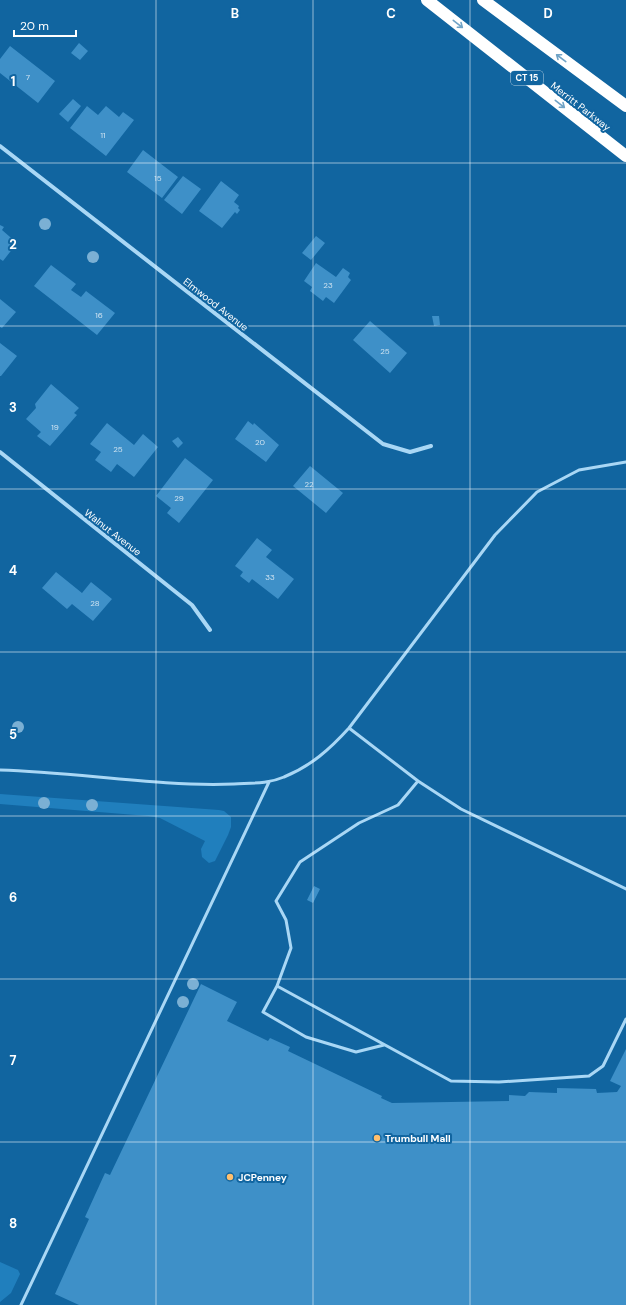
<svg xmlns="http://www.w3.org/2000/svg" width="626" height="1305" font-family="'DM Sans',sans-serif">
<rect width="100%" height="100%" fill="#1165a0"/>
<!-- green -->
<path fill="#207fbd" d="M0 794 219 810 224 811 231 817V827L228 835 215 861 209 863 202 857 201 849 205 841 160 818 148 816 0 804Z
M0 1262 18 1270 20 1274 11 1293 0 1302Z"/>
<!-- building -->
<path fill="#3e90c8" d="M79 43 88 51 80 60 71 53Z
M10 46 55 81 38 103 0 73V59Z
M73 99 81 106 68 122 59 114Z
M87 106 98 115 106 106 119 117 123 112 134 120 106 156 70 128Z
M143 150 178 177 162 198 127 172Z
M183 176 201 189 182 214 164 200Z
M221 181 239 195 234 202 239 206 238 208 240 210 237 214 235 212 222 228 199 211Z
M0 225 4 227 2 230 17 243 3 261 0 259Z
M316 236 325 243 311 260 302 253Z
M316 263 336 277 343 268 350 273 348 277 351 280 334 303 326 297 323 301 310 291 312 287 304 281Z
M51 265 76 284 71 290 81 297 86 291 115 313 97 335 34 286Z
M0 299 16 312 2 328 0 327Z
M432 316H439L440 325 434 326Z
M370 321 407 353 390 373 353 340Z
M0 343 17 356 1 376H0Z
M51 384 79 408 74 413 77 415 50 446 37 436 41 432 26 419 36 408 35 404Z
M248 421 253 425 254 423 279 445 266 462 235 439Z
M107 423 134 445 143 434 158 447 134 477 117 464 111 472 95 460 101 452 90 444Z
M178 437 183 443 178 448 172 441Z
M185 458 213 480 179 523 167 513 171 508 156 496Z
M310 466 343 493 326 513 293 486Z
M257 538 272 550 266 557 294 579 278 599 252 579 249 583 240 576 243 572 235 566Z
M56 572 82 593 91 582 112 599 93 621 72 604 67 609 42 588Z
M314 886 320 889 313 903 307 900Z
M201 984 237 1002 227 1021 268 1041 270 1038 290 1047 288 1051 382 1096 381 1098 392 1103 509 1101V1095L525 1096 529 1092 557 1093V1088L596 1089 597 1093 617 1092 621 1086 610 1081 626 1049V1305H79L55 1294 89 1219 85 1217 105 1173 110 1175Z"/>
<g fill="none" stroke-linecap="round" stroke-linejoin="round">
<!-- lane -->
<path stroke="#a9d7f5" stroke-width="3" d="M349 728 418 781 398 805 359 823 300 862 276 901 286 920 291 948 277 986 451 1081 499 1082 589 1076 603 1066 626 1019
M0 770C78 772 156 787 234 784 251 783 268 784 284 777 311 766 330 749 349 728L495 535 537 492 579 470 626 462
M418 781 461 809 626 889
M277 986 263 1012 306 1037 356 1052 384 1045
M21 1305 269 782"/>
<!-- street -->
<path stroke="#a9d7f5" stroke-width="4" d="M0 146 383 444 410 452 431 446
M0 452 192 605 210 630"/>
<!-- highway -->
<path stroke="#fff" stroke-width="12" d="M427 0 626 156
M483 0 626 106"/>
</g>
<!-- trees -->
<g fill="#7bb0d4">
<circle cx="45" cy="224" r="6"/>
<circle cx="93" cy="257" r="6"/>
<circle cx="18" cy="727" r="6"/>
<circle cx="44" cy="803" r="6"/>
<circle cx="92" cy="805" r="6"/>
<circle cx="193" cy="984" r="6"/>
<circle cx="183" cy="1002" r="6"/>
</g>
<!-- one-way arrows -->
<defs><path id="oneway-shaft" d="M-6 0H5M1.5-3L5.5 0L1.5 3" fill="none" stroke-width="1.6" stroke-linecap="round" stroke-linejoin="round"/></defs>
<g stroke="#70a3c6">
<use href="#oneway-shaft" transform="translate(458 24) rotate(38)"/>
<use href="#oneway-shaft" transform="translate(561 58) rotate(-143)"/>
<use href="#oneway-shaft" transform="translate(560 104) rotate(38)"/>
</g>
<!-- grid -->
<path fill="none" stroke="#fff" stroke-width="1" stroke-opacity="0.55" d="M156 0V1305M313 0V1305M470 0V1305M0 163H626M0 326H626M0 489H626M0 652H626M0 816H626M0 979H626M0 1142H626"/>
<!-- markers -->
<g fill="#ffbf6d" stroke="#1165a0" stroke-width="1.5">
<circle cx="377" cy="1138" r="4"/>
<circle cx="230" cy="1177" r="4"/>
</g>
<g text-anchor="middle" stroke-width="4" stroke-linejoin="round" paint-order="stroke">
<!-- number labels -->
<g font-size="8" fill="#cfe3f1">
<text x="28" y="80">7</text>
<text x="103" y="138">11</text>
<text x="158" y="181">15</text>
<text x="328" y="288">23</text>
<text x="99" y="318">16</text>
<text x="385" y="354">25</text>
<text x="55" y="430">19</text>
<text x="260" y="445">20</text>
<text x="118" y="452">25</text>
<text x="309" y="487">22</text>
<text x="179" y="501">29</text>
<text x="270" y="580">33</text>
<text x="95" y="606">28</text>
</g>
<!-- shield labels -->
<rect fill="#1165a0" stroke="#b8d1e2" stroke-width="1" x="511" y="71" width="32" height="14" rx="3"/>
<g font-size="9" font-weight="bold" fill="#fff">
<text x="527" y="81">CT 15</text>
</g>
<!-- street labels -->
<g font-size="10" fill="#fff" stroke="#1165a0">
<text transform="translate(581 106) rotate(38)" y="4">Merritt Parkway</text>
<text transform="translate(216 304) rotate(38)" y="4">Elmwood Avenue</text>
<text transform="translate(113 532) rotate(38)" y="4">Walnut Avenue</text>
</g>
<!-- poi labels -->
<g font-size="10" font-weight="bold" fill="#fff" stroke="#1165a0" text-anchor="start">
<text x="385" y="1142">Trumbull Mall</text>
<text x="238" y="1181">JCPenney</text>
</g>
</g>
<g font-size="13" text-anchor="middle" font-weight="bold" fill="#fff" stroke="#1165a0" stroke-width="4" stroke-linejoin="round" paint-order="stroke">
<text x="235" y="18">B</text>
<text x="391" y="18">C</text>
<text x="548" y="18">D</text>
<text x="13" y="86">1</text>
<text x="13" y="249">2</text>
<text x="13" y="412">3</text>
<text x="13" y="575">4</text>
<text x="13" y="739">5</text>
<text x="13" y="902">6</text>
<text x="13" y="1065">7</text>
<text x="13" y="1228">8</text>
</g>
<!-- scale -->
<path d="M14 30v6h62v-6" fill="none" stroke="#ffffff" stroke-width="2"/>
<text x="20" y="30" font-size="12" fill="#ffffff" stroke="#1165a0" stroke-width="3" paint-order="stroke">20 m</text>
</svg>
